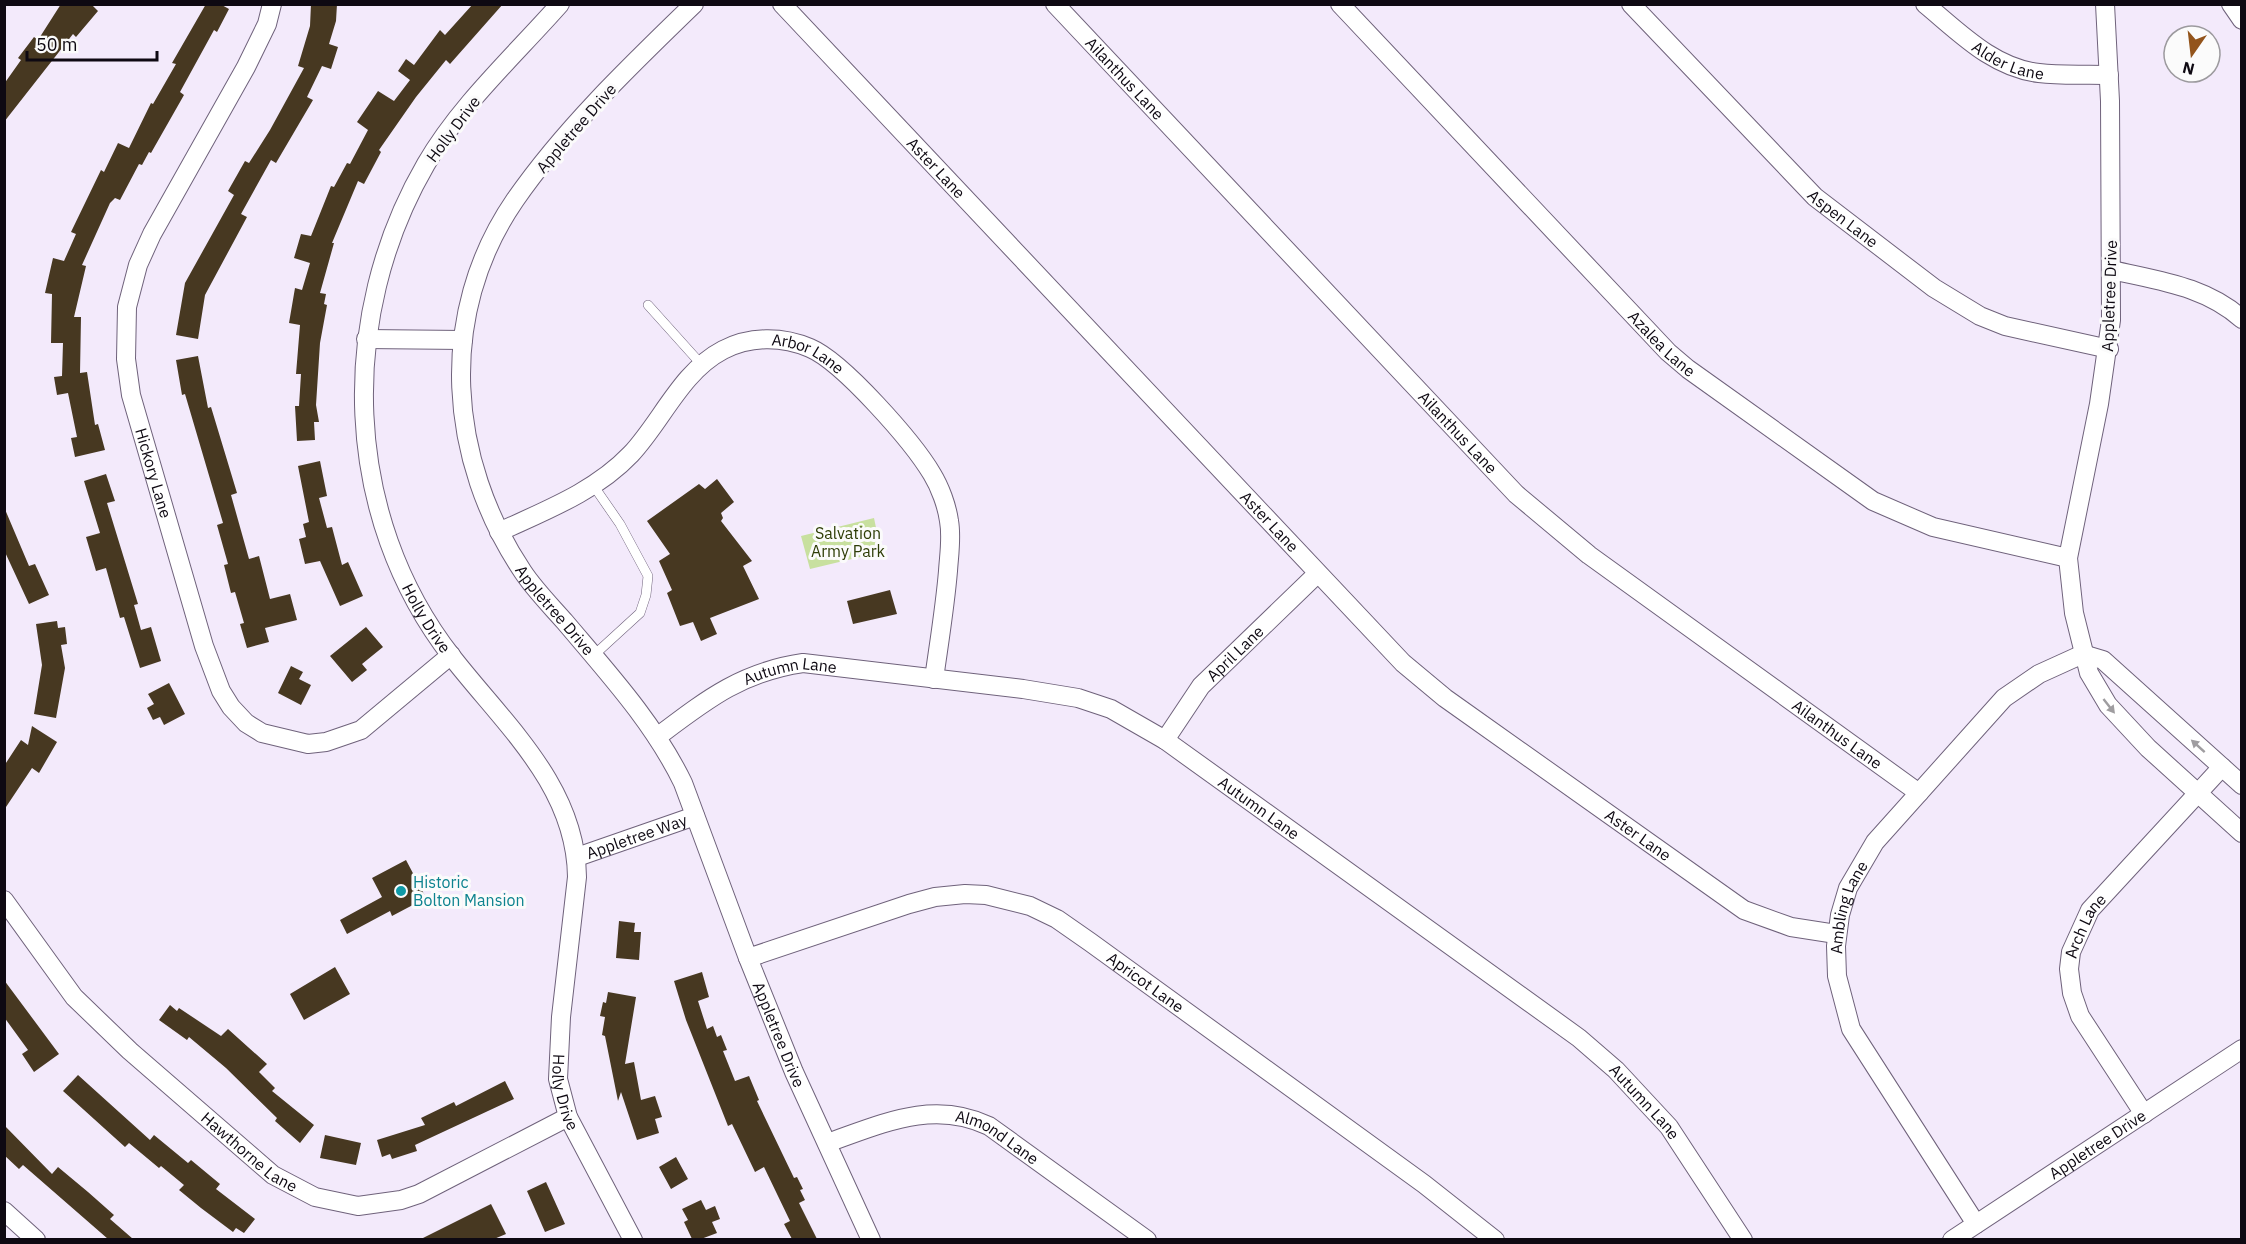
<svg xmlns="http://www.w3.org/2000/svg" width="2246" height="1244" font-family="'IBM Plex Sans',sans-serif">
<rect width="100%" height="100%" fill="#f3eafb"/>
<!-- green -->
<path fill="#c8e09f" d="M874 518 881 552 810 569 801 536Z"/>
<!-- building -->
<path fill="#473821" d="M61 4H91L98 11 76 37 73 34 4 122V84L21 60 18 58 34 37 38 40Z
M206 4H220L229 9 217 32 214 30 180 92 184 95 151 153 149 152 142 165 139 164 120 200 115 198 110 203 82 265 86 266 74 317H81L80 373 87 372 95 425 98 424 105 450 75 457 71 438 77 437 68 393 57 395 54 377 62 376 63 343H51L52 294 45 293 53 258 64 261 76 234 71 232 101 170 104 172 118 143 129 148 151 103 153 104 176 64 172 63Z
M311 4H337L336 21 329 44 338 47 331 69 322 66 307 97 313 100 276 163 271 160 241 214 247 217 205 295 198 339 176 335 185 283 234 195 228 191 245 161 249 163 270 130 304 68 298 66 310 26Z
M473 4H503L450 64 446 60 416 97 379 150 381 152 364 184 358 181 332 243H334L320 293 326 294 324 304 327 305 320 343 316 405 319 422H314L315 440 297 441 295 406H299L301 374H296L300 325 289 323 295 288 302 290 310 263 294 258 301 234 311 236 331 186 334 187 347 163 350 164 368 130 357 122 378 91 394 101 410 80 398 71 406 59 414 65 440 30 445 35Z
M198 356 208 408 211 407 237 493 231 495 249 559 259 556 270 599 290 594 297 620 265 628 269 642 247 648 240 624 244 623 235 592 231 593 224 565 228 564 217 525 223 523 185 394 182 395 176 360Z
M320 461 327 496 319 498 327 528 332 527 342 565 348 562 363 596 340 606 320 561 305 564 299 539 306 537 303 524 309 522 298 466Z
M106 474 115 501 107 503 138 604 134 605 141 630 151 627 161 661 140 668 124 617 120 618 106 568 96 571 86 537 100 533 84 481Z
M717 479 734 502 721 513 723 518 721 521 752 561 743 566 759 599 710 618 717 634 701 641 693 622 680 626 667 593 672 590 659 561 670 554 647 521 699 484 705 489Z
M4 507 29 566 35 564 49 595 29 604 4 550Z
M890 590 897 614 853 624 847 601Z
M57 621 58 628 65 627 67 644 61 645 65 668 56 718 34 714 42 665 36 624Z
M366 627 383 647 362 664 367 670 352 682 330 656Z
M291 666 303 672 299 679 311 685 301 705 278 693Z
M169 683 185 714 164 725 160 717 153 720 147 708 154 704 148 694Z
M32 726 57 742 39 773 32 768 4 810V766L21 740 28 745Z
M406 860 426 898 392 916 390 911 347 934 340 920 382 897 372 878Z
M619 921 635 923 634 932H641L639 960 616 958Z
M335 967 350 994 304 1020 290 994Z
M702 972 709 997 698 1001 707 1029 713 1026 717 1037 721 1035 727 1050 723 1051 735 1081 749 1076 759 1100 757 1101 794 1178 797 1177 803 1189 800 1190 805 1200 799 1203 817 1239H792L784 1224 790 1221 764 1167 755 1172 732 1124 728 1126 686 1020 674 981Z
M4 980 59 1054 34 1072 22 1054 28 1050 4 1017Z
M608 992 636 997 625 1064 634 1062 641 1100 655 1096 662 1117 655 1119 659 1133 637 1140 621 1092 618 1101 605 1036 602 1035 605 1017 600 1016 603 1002 606 1003Z
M170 1005 177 1011 179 1008 221 1036 228 1029 267 1064 259 1072 275 1088 272 1091 314 1125 300 1143 275 1121 277 1118 226 1068 189 1037 187 1040 159 1020Z
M78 1075 150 1140 154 1135 188 1163 191 1160 220 1184 216 1189 255 1219 244 1233 236 1228 233 1232 201 1208 179 1190 184 1185 161 1166 159 1168 129 1143 125 1147 63 1091Z
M505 1081 514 1099 415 1145 417 1151 392 1159 390 1154 382 1157 377 1140 425 1125 421 1118 454 1102 456 1106Z
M4 1125 52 1174 58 1167 88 1192 114 1215 110 1219 133 1239H108L23 1165 19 1169 4 1155Z
M325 1135 361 1143 356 1165 320 1158Z
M676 1157 688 1179 671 1189 659 1167Z
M546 1182 565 1224 545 1232 527 1191Z
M701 1200 706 1210 715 1206 720 1219 712 1222 717 1233 701 1239H692L684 1222 688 1220 682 1209Z
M491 1204 506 1234 494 1239H421Z"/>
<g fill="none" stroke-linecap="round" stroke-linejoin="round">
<defs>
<path id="lane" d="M648 305 701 364
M593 485 620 524 648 576 646 595 640 613 593 656"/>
<g id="street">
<path id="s1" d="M272 4 267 24 246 67 152 234 138 265 127 307 126 359 131 395 204 646 221 691 231 707 246 723 262 733 308 744 326 742 361 730 451 655"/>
<path id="s2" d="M560 4C515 55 460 105 426 164 337 317 342 516 452 657 504 724 576 786 577 877L561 1017 558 1079 568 1117 633 1240"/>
<path id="s3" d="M694 4C631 65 565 128 515 200 436 315 448 460 523 572 535 590 551 606 565 622 608 673 654 723 683 783L748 958 794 1072 871 1240"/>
<path id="s4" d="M782 4 1403 663 1445 698 1744 910 1791 927 1836 934"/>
<path id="s5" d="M1055 4 1516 494 1589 555 1919 793"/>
<path id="s6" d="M1340 4 1668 352 1688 369 1873 501 1933 527 2068 558"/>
<path id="s7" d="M1631 4 1815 197 1934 288 1980 316 2005 326 2109 349"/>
<path id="s8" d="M1925 4C1959 32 1993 68 2039 73 2062 76 2086 74 2109 75"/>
<path d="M2105 4 2110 101 2111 320 2099 404 2068 558 2074 613 2089 673 2108 705 2148 748 2242 833"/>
<path d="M2231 4 2242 20"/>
<path d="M2112 270C2159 281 2205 286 2242 319"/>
<path d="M366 339 463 340"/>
<path id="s9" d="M499 532C544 511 595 492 631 454 662 421 681 372 723 350 750 336 782 336 810 348 843 362 913 442 932 474 940 487 947 506 949 521 952 537 949 555 948 571 945 607 939 643 934 679"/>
<path d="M2083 654 2103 660 2242 785"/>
<path id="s10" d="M657 737C706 700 741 672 803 663L1023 689 1078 698 1111 709 1165 740 1579 1038 1616 1070 1669 1127 1743 1240"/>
<path id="s11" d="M1165 740 1201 686 1317 574"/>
<path id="s12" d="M577 857 695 816"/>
<path id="s13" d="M4 900 74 997 130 1051 273 1175 315 1197 358 1206 401 1200 419 1194 568 1117"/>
<path id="s14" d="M748 958 909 904 935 897 965 894 986 895 1030 906 1057 919 1090 942 1424 1184 1495 1240"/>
<path id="s15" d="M2144 1114 2080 1016 2072 993 2069 969 2071 952 2090 910 2222 767"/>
<path id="s16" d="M827 1143C882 1124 933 1099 989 1126L1147 1240"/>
<path d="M4 1211 36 1240"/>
<path id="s17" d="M1976 1224 1851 1029 1837 976 1836 946 1840 915 1848 888 1875 842 2004 698 2039 674 2083 654"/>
<path id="s18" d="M1952 1240 2242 1049"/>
</g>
</defs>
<!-- lane casing -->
<use href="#lane" stroke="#6f627b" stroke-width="10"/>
<!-- street casing -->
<use href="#street" stroke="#6f627b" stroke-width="20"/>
<!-- lane -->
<use href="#lane" stroke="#fff" stroke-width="9"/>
<!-- street -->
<use href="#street" stroke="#fff" stroke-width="18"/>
</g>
<!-- one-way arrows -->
<defs><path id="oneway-solid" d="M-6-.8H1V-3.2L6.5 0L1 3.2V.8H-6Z" transform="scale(1.5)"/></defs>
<g fill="#9f9da0">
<use href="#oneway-solid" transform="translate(2109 706) rotate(52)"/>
<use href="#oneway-solid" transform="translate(2198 746) rotate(-138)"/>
</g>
<!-- markers -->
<circle fill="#0f9aa8" stroke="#fbfbfb" stroke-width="2" cx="401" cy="891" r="6"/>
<g text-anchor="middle" stroke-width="6" stroke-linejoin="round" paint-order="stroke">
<!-- street labels -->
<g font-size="16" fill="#0e0912" stroke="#fbfbfb">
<text dy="6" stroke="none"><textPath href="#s8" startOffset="102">Alder Lane</textPath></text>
<text dy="6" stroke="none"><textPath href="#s5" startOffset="102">Ailanthus Lane</textPath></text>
<text transform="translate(576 128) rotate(-49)" y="6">Appletree Drive</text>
<text transform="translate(453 129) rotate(-53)" y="6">Holly Drive</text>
<text dy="6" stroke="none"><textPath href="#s4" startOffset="225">Aster Lane</textPath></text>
<text dy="6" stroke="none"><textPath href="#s7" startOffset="302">Aspen Lane</textPath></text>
<text transform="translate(2109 296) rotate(-88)" y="6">Appletree Drive</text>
<text dy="6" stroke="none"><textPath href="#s6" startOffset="468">Azalea Lane</textPath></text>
<text dy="6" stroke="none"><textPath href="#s9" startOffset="384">Arbor Lane</textPath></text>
<text dy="6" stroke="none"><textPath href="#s5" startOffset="588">Ailanthus Lane</textPath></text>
<text dy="6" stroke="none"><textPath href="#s1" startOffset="507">Hickory Lane</textPath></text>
<text dy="6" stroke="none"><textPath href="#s4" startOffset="711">Aster Lane</textPath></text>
<text dy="6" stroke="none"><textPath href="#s3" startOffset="711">Appletree Drive</textPath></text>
<text dy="6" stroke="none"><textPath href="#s2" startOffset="686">Holly Drive</textPath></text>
<text dy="6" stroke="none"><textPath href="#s11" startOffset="112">April Lane</textPath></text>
<text dy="6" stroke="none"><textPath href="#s10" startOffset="152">Autumn Lane</textPath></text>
<text dy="6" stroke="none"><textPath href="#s5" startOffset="1074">Ailanthus Lane</textPath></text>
<text dy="6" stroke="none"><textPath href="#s10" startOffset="656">Autumn Lane</textPath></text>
<text dy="6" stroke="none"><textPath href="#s12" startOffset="63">Appletree Way</textPath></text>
<text dy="6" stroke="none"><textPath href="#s4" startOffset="1197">Aster Lane</textPath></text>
<text dy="6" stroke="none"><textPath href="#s17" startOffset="357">Ambling Lane</textPath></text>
<text dy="6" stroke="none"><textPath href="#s15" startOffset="212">Arch Lane</textPath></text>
<text dy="6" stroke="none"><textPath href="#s14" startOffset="432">Apricot Lane</textPath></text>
<text dy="6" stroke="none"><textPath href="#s3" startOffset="1196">Appletree Drive</textPath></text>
<text dy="6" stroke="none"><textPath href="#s2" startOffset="1208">Holly Drive</textPath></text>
<text dy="6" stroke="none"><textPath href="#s10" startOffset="1142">Autumn Lane</textPath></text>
<text dy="6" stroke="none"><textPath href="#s16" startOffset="180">Almond Lane</textPath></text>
<text dy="6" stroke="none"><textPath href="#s18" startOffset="174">Appletree Drive</textPath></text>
<text dy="6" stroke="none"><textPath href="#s13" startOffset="354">Hawthorne Lane</textPath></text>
</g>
<!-- park labels -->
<g font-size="16" fill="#2e3d06" stroke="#fbfbfb">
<text x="848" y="539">Salvation<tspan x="848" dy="18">Army Park</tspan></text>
</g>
<!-- culture labels -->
<g font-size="16" fill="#0d838f" stroke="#fbfbfb" text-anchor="start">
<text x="413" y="888">Historic<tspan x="413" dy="18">Bolton Mansion</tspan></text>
</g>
</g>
<!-- border -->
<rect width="2246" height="1244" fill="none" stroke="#0e0912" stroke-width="12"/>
<!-- north arrow -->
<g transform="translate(2192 54) rotate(194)"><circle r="28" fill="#fbfbfb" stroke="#9c9a9e" stroke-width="1.5"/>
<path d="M0-4.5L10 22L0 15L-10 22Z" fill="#93541b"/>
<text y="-9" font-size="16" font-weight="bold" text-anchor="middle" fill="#0e0912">N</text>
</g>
<!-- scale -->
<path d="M27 51v9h130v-9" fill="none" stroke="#0e0912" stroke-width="3"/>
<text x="36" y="51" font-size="18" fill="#0e0912" stroke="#fbfbfb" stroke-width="4.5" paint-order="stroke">50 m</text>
</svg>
